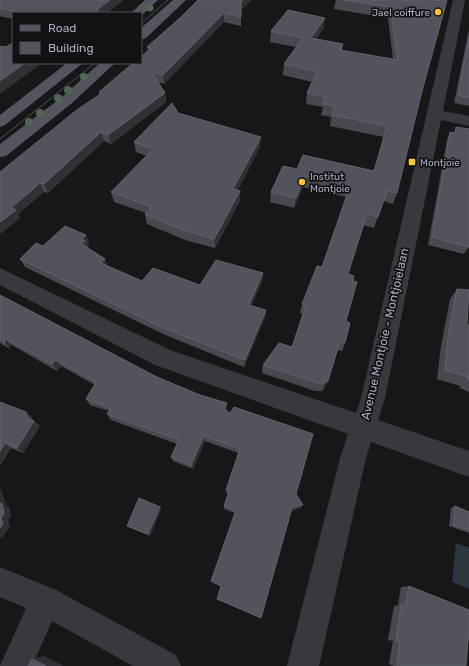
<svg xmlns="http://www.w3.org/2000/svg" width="469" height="666" font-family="Rubik,sans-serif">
<rect width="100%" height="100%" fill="#17171a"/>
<!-- water -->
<path fill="#2c363f" d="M456 543 469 548V589L452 582Z"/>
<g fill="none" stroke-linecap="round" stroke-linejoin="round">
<!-- minor -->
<path fill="#38393f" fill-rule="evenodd" d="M453 0H465L443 111 469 116V126L441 120 385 398 378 420 469 451V477L371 442 366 458 319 666H287L340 458 348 434 155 365 0 285V268L170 350 356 413 361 398Z
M0 567 56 590 176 655 181 666H133L52 621 32 666H0L26 608 0 597Z"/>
<!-- major -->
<path fill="#54555e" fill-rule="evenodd" d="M145 0H158L141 16V13H131Z
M173 0H186L146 38 141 39V28Z
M67 63H83L5 125 0 127V115Z
M100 63H115L72 103 6 156 0 157V144L62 97Z"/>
<!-- tram -->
<path stroke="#4b4d54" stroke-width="1" d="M141 24 168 0
M0 139 95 63"/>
</g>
<!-- trees -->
<g fill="#506654">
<circle cx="150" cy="8" r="3.5"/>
<circle cx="84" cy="77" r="4"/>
<circle cx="68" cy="90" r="4"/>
<circle cx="58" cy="98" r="4"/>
<circle cx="40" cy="113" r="4"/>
<circle cx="29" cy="122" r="4"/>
</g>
<!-- wall -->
<path fill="#48494f" d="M0 0 107 13H13V19L0 16Z
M198 0H251L241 10V26L224 22 164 84 158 82 165 93 166 102 111 144 104 141 48 193 44 192 18 214 20 218 0 234 99 95V92L148 51 147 47 181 17Z
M336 0H447L422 91 397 193 393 204 383 201 374 228 363 225 348 274 353 281 346 321 345 343 342 351 337 350 324 389 322 391H315L262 373 263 365 292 347 303 314 300 313 302 304 322 267 346 197 303 187 294 208 270 202 271 192 297 169 374 171 384 137 330 126 331 117 321 115 323 107 306 104 307 93 312 82 283 75 284 64 296 47 270 42 271 31 324 28 316 39 343 44 342 51 393 59 388 18 334 9Z
M469 29V106L454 103Z
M178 113 260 147 238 190 240 191V201L215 248 185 240 147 224 145 214 146 213 114 202 111 192 147 156 136 152 134 142Z
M456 127 469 129V249L468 248 464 254 428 245 447 140 450 132 454 133Z
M86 235 89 243 87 246 89 249 105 259 107 266 142 281 200 285 263 273 262 281 251 306 266 310 265 317 244 367 163 334 25 267 20 259 43 246Z
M457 289 467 325H469V392L460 388V386L437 379 441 346 450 299Z
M0 295 157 377 200 395 227 403V409L226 411 296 494 301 508 291 511 221 586 212 582 211 581 235 513 224 509V506L228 494H227L226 490 238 453 205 441 193 469 173 461 171 457 177 444 111 420 107 414 109 411 90 405 86 399 95 385 61 366 57 371 10 344V349L0 343Z
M0 402 32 417V420L40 426 23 453 11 448 0 466Z
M455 506 469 512V533L449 526 451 508Z
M160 507 161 509 150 536 129 527 127 526Z
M409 586 469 610V641H468L466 666H394L389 664 393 641 388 640 394 606 398 605 401 587Z"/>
<!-- shaded-wall -->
<path fill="#303135" d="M110 0H124L107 13H95L98 9Z
M243 0H251L241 10V2Z
M224 13V22L164 84 163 75Z
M325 18 324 28 309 49 311 38Z
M25 63H42L0 94V81Z
M165 93 166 102 111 144 108 135Z
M101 132 104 141 48 193 44 184Z
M261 137 260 147 233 199V189Z
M305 176 303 187 294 208 296 198Z
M40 183 44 192 18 214 20 218 0 234V222L11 208Z
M240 191V201L215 248 214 239Z
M86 235 89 243 87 246 89 249 82 244V239Z
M105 259 108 268 101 263Z
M263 273 262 281 248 313 249 305Z
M266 310 265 317 244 367 245 360Z
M4 338 10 344V349L5 343Z
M56 360 61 366 57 371 52 364Z
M328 381 324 389 322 391 325 383Z
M227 403V409L224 415V409Z
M26 412 32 417 33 423 34 421 40 426 23 453 17 448 28 418Z
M204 436 205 441 193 469 191 465Z
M5 443 11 448 0 466V451Z
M0 487 6 505 9 507 11 516 8 520 10 526 2 538 0 537 1 518Z
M303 505 301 508 290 511 292 508Z
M160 507 161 509 150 536 148 534Z
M44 656 64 666H46L32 659Z"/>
<!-- building -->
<path fill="#53545b" stroke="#60626a" d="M0 0H110L98 9 99 10 95 12 96 13H22L0 8Z
M198 0H243L241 2V17L224 13 163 75 151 71 165 93 108 135 101 132 44 184 40 183 11 208 16 210 0 222V172L78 109 102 93 99 92 133 63H141V57L151 48 147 47 181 17Z
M344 0H447L422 91 397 193 387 191 378 217 367 214 348 274 354 276 353 281 357 282 346 321 350 323 345 343 340 341 328 381 325 383H318L263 365 279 343 292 347 306 305 302 304 317 266 322 267 350 186 305 176 296 198 271 192 283 166 297 169 303 155 374 171 387 126 332 115 335 106 323 104 326 97 307 93 317 72 284 64 303 38 271 31 288 10 325 18 311 38 343 44 340 50 398 60 390 7Z
M469 37V98L458 95Z
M11 44H13V63H25L0 81V46L6 47Z
M172 103 178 113 261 137 233 189 240 191 214 239 183 230 145 214 152 207 111 192 153 149 134 142Z
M456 127 469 129V247L432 237 450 132 455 133Z
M65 226 86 235 82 239 85 241 82 244 105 259 101 263 142 281 153 268 200 285 216 260 263 273 249 305 266 310 245 360 161 327 20 259 36 243 43 246Z
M457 289 469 290 467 325H469V380H468L469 377 445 370 448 337Z
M0 295 157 377 200 395 227 403 224 409 230 413 234 407 313 434 296 494 303 505 292 508 261 618 217 599 221 586 211 581 236 510 224 506 229 491 226 490 240 449 204 436 191 465 171 457 179 440 107 414 111 408 86 399 96 382 56 360 52 364 4 338 5 343 0 340Z
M0 402 26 412 28 418 34 421 17 448 5 443 0 451Z
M139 498 160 507 148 534 127 526Z
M0 503 2 504 4 513 1 518 3 524 0 528Z
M455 506 469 512V530L453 525Z
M409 586 469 610V640L468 639 466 666H397L400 643 396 641 401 605 405 607Z
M32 659 46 666H28Z"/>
<!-- markers -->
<g fill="#ffc32a" stroke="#121215" stroke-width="1.5">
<circle cx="438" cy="12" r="4"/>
<rect x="408" y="158" width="8" height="8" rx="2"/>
<circle cx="302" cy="182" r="4"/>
</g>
<g text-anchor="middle" stroke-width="3.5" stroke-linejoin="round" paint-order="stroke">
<!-- far-poi labels -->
<g font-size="10" fill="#a8adba" stroke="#121215" text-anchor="start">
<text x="430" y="16" text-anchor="end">Jael coiffure</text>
<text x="420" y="166">Montjoie</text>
<text x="310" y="180">Institut<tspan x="310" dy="12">Montjoie</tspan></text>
</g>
<!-- street labels -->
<g font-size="12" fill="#a8adba" stroke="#121215">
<text transform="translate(385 334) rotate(-77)" y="4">Avenue Montjoie - Montjoielaan</text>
</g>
</g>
<!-- legend -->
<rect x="12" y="12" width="130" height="52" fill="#121215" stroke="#4e5057"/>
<rect x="20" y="25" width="20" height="6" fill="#54555e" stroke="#4e5057"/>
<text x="48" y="32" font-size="12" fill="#a8adba">Road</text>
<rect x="20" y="42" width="20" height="12" fill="#53545b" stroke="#4e5057"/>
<text x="48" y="52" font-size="12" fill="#a8adba">Building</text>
</svg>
